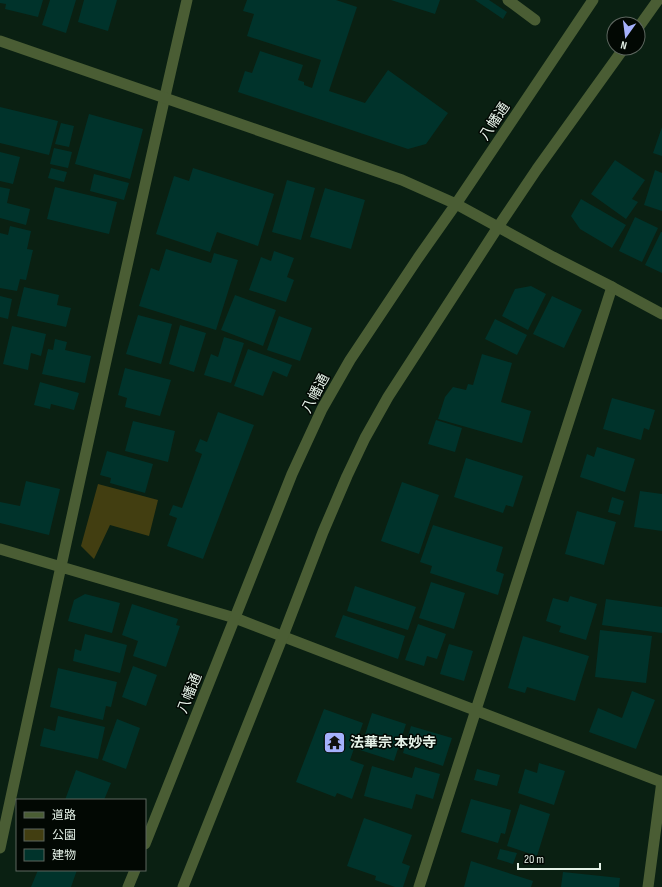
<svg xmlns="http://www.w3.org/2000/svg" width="662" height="887" font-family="'Sofia Sans Condensed','Noto Sans JP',sans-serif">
<rect width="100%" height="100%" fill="#0a2012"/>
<!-- green -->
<path fill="#423e11" d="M98 484 158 500 149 536 110 525 94 559 81 546Z"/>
<!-- building -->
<path fill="#00332b" d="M0 0H43L38 17 5 9 6 4 0 3Z
M50 0H76L66 33 42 25Z
M84 0H117L108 31 78 22Z
M247 0H336L357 7 329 91 365 103 388 70 448 113 426 144 408 149 238 92 245 71 252 73 260 51 303 65 298 80 304 82V85L312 88 321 60 247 36 254 14 243 11Z
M391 0H440L435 14Z
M475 0H489L507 12 503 19Z
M0 107 58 121 49 155 0 143Z
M89 114 143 129 130 179 75 164Z
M61 123 74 126 69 147 55 144Z
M662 127V156L653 153Z
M54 148 72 152 68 168 50 164Z
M0 152 20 157 13 184 0 181Z
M615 160 645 180 632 199 638 202 626 219 591 194Z
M51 168 67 172 64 182 48 178Z
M193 168 274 194 258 246 217 232 210 252 156 234 174 176 189 181Z
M655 170 662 173V211L644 205Z
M94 174 129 183 124 200 90 191Z
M287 180 315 188 301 240 272 232Z
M0 187 10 189 7 203 30 209 26 225 0 218Z
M55 187 117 202 109 234 47 219Z
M325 188 365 200 351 249 310 237Z
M581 199 626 225 612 248 580 229 571 216Z
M635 217 658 228 642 262 619 251Z
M10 226 31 231 27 249 33 250 26 280 20 279 17 291 0 288V233L8 235Z
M661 232H662V273L645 265Z
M166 249 211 263 214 253 238 260 216 330 139 306 151 268 159 271Z
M274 251 294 258 287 277 294 280 286 302 249 290 261 257 271 261Z
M531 286 546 294 528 330 502 316 515 289Z
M24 287 59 295 57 305 71 308 66 327 17 316Z
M235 295 276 310 263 346 221 330Z
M0 296 12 299 8 319 0 317Z
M552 296 582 310 564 348 533 334Z
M138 315 172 324 161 364 126 354Z
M279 316 312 328 300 361 267 350Z
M495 319 527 335 517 355 485 339Z
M180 325 206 333 194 372 169 364Z
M12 326 46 334 41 356 31 353 28 370 3 364Z
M224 337 244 343 231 383 204 375 211 354 218 357Z
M55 339 67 342 65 350 91 356 85 383 42 374 48 349 53 350Z
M248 349 292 365 287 377 273 371 263 396 234 386Z
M482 354 512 363 501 402 531 411 522 443 438 419 445 397 453 387 466 390 468 384 473 385Z
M125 368 171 380 160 416 125 407 127 398 118 395Z
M40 382 79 393 74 410 51 404 50 409 34 405Z
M612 398 655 410 649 430 644 428 641 440 603 429Z
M218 412 254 425 203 559 167 546 177 518 169 515 173 505 182 508 202 454 195 451 200 439 207 442Z
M436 420 462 428 455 452 428 444Z
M133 421 175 431 168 462 125 451Z
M597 447 635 459 625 492 580 477 587 454 594 457Z
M107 451 153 464 145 493 110 483 111 478 100 475Z
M466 458 523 476 513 507 506 505 503 513 454 497Z
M26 481 60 489 49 535 0 523V502L20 506Z
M402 482 439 495 419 554 381 541Z
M640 491 662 494V531L634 527Z
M612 497 624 501 620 515 608 512Z
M577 511 616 522 604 565 565 554Z
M433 525 503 547 496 571 504 574 498 595 430 573 432 566 420 562Z
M431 582 465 593 454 629 419 618Z
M355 586 416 607 408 630 347 611Z
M85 594 120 603 112 633 68 621 74 600Z
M570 596 597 604 586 640 559 632 561 626 546 621 553 598 568 602Z
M606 599 662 607V633L602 625Z
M132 604 178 619 176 625 180 626 166 667 133 656 138 641 122 635Z
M343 615 405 636 398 659 335 637Z
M418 624 446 634 437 659 427 656 424 666 405 660Z
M600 630 652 636 646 683 595 677Z
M85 634 127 645 120 673 73 661 75 649 81 651Z
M523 636 589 656 575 701 527 687 525 693 508 688Z
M449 644 473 651 464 681 440 674Z
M133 666 157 675 146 706 122 697Z
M58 668 117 682 111 707 106 706 103 720 50 707Z
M632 691 655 700 636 749 589 732 598 708 622 718Z
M324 709 363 723 350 760 364 765 352 799 337 793 335 797 296 782Z
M372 713 406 724 394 761 360 750Z
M58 716 105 727 98 759 40 746 44 728 55 731Z
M117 719 140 728 126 769 102 760Z
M411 726 452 738 443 766 403 753Z
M539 763 565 771 554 805 518 793 525 769 537 773Z
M372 766 412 778 415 767 440 774 433 799 416 794 412 809 364 796Z
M477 769 500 775 497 786 474 780Z
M76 770 111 783 104 800H65Z
M471 799 511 810 505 834 501 833 498 843 461 832Z
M520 804 550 814 537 856 507 846Z
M364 818 412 835 402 863 410 866 403 887H395L375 880 376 876 347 866Z
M500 849 517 853 513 864 497 859Z
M471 861 533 881 531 887H464Z
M38 870H77L71 887H31Z
M563 872 620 878 619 887H561Z"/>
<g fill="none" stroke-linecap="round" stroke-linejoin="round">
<!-- minor -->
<path stroke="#4a5d34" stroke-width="11" d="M508 0 535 20
M0 549 235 618 662 782
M0 848C61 565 122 282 187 0
M419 887 612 287
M648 887 662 781"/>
<!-- tertiary -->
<path stroke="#4a5d34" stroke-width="11" d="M638 28 658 0
M0 41 402 180 456 204 553 257 612 287 662 314
M145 844 292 474 322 409 350 360 418 258 456 204 593 0
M128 887 135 870
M183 887 283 636 323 532 347 476 365 438 388 397 498 227 537 169 624 48"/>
</g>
<!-- icons -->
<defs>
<symbol id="temple-square" viewBox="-11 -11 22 22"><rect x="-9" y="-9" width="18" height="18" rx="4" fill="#a5b1fc" stroke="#020803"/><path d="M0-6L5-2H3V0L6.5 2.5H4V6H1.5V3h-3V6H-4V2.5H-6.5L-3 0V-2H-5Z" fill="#111"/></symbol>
</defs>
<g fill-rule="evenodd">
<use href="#temple-square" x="322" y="730" width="25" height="25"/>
</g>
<g text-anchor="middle" stroke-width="3" stroke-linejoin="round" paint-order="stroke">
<!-- street labels -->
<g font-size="14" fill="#e5f2e8" stroke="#020803">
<text transform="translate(494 121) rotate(-56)" y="5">八幡通</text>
<text transform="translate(315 393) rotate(-62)" y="5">八幡通</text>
<text transform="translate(189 693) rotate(-68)" y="5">八幡通</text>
</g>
<!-- poi labels -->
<g font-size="14" font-weight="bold" fill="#e5f2e8" stroke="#020803" text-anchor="start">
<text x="350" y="747">法華宗 本妙寺</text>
</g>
</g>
<!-- legend -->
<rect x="16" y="799" width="130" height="72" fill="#020803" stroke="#5d665f"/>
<rect x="24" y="812" width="20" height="6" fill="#4a5d34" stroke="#5d665f"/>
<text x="52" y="819" font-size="12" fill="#e5f2e8">道路</text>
<rect x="24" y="829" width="20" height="12" fill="#423e11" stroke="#5d665f"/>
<text x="52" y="839" font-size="12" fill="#e5f2e8">公園</text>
<rect x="24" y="849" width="20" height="12" fill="#00332b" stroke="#5d665f"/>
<text x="52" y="859" font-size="12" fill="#e5f2e8">建物</text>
<!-- north arrow -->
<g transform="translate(626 36) rotate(194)"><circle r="19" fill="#020803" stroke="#5d665f"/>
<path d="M0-3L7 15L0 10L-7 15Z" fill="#a5b1fc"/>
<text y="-6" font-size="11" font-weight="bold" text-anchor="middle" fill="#e5f2e8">N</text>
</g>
<!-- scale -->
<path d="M518 863v6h82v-6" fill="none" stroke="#e5f2e8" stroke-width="2"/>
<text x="524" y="863" font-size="12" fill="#e5f2e8" stroke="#020803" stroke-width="3" paint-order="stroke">20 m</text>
</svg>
